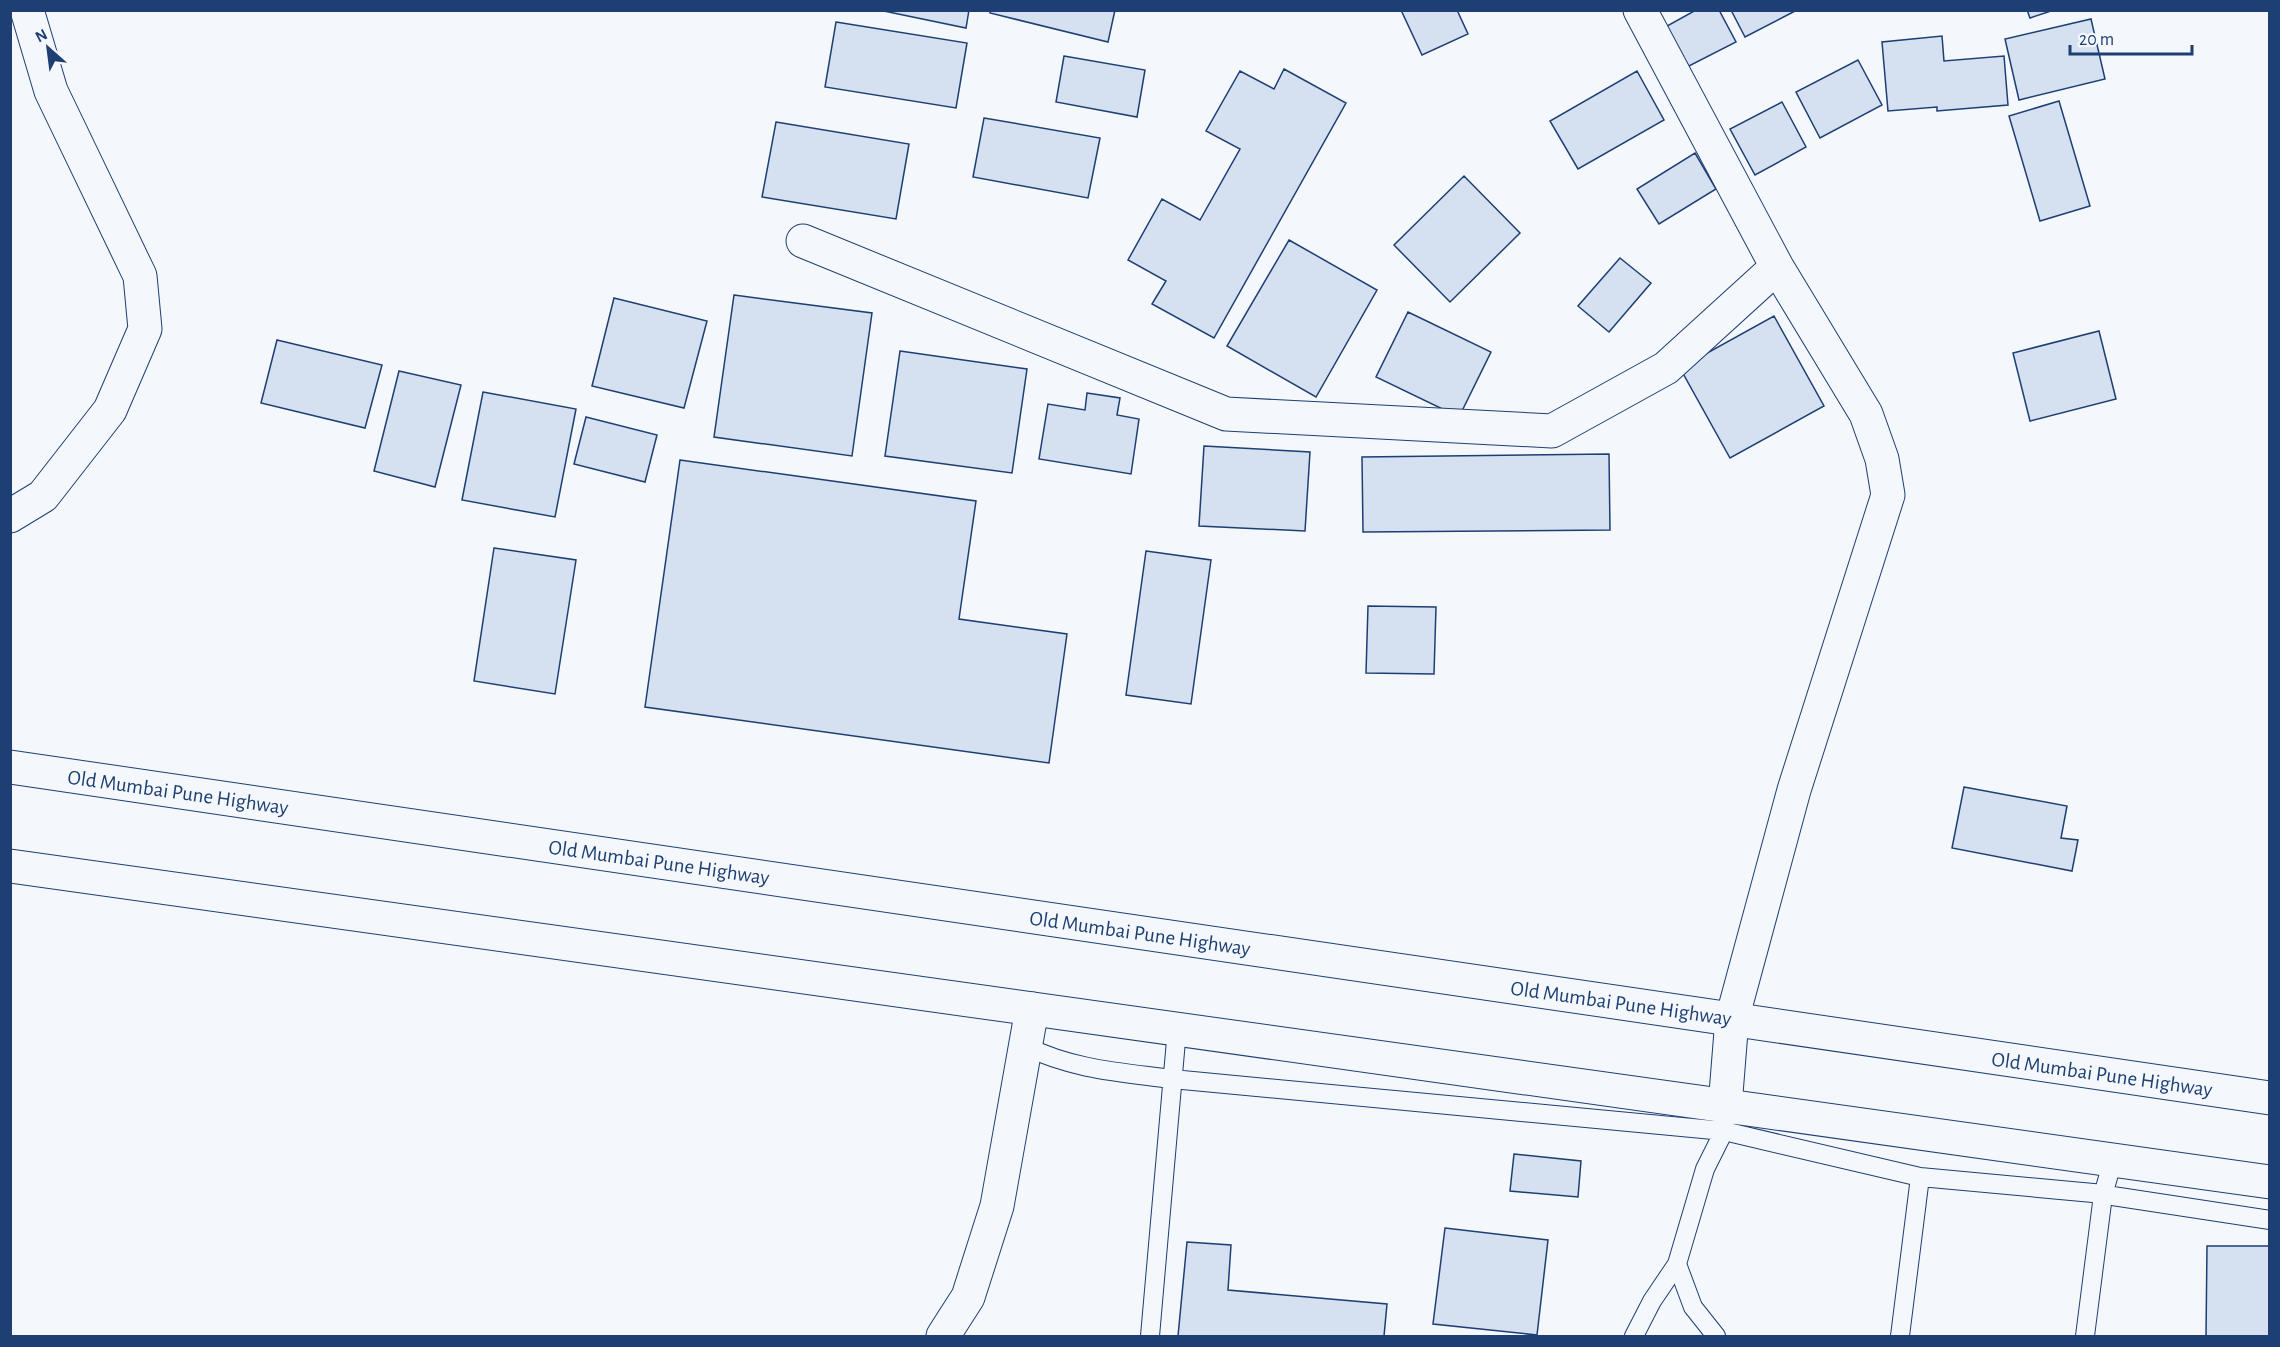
<svg xmlns="http://www.w3.org/2000/svg" width="2280" height="1347" font-family="'Alegreya Sans',sans-serif">
<rect width="100%" height="100%" fill="#f4f7fb"/>
<!-- building -->
<path fill="#d5e0f0" stroke="#1d3f73" stroke-width="1.5" d="M879 10H969L966 28Z
M990 10H1115L1108 42 990 13Z
M1401 10H1457L1468 34 1422 55Z
M1696 10H1719L1736 42 1687 67 1667 26Z
M1731 10H1797L1745 37Z
M2027 10H2054L2030 18Z
M2091 19 2105 79 2019 100 2005 39Z
M836 22 967 43 956 108 825 87Z
M1942 36 1944 61 2004 56 2008 105 1937 111V107L1888 111 1882 42Z
M1064 56 1145 70 1137 117 1056 102Z
M1858 60 1882 105 1820 138 1796 92Z
M1284 69 1346 103 1214 338 1152 304 1166 281 1128 260 1162 199 1200 220 1240 149 1206 131 1240 71 1274 89Z
M1637 71 1664 120 1578 169 1550 121Z
M2059 101 2090 206 2040 221 2009 116Z
M1782 102 1806 147 1755 175 1730 129Z
M984 118 1100 138 1088 198 973 177Z
M776 122 909 144 896 219 762 197Z
M1695 153 1716 189 1659 224 1637 189Z
M1464 176 1520 233 1450 302 1394 245Z
M1289 240 1377 290 1316 397 1227 346Z
M1620 258 1651 283 1609 332 1578 306Z
M734 295 872 313 852 456 714 437Z
M614 298 707 321 684 408 592 386Z
M1408 312 1491 352 1459 417 1376 377Z
M1774 316 1824 406 1730 458 1680 368Z
M2099 331 2116 399 2030 421 2013 353Z
M277 340 382 365 365 428 261 403Z
M900 351 1027 369 1012 473 885 456Z
M399 371 461 385 435 487 374 471Z
M483 392 576 409 555 517 462 500Z
M1087 393 1120 398 1117 415 1139 419 1131 474 1039 459 1048 404 1085 410Z
M586 417 657 435 645 482 574 464Z
M1204 446 1310 452 1305 531 1199 526Z
M1609 454 1610 530 1363 532 1362 457Z
M680 460 976 501 959 619 1067 634 1049 763 645 707Z
M494 548 576 560 555 694 474 681Z
M1146 551 1211 560 1191 704 1126 695Z
M1368 606 1436 607 1434 674 1366 673Z
M1964 787 2067 806 2061 838 2078 840 2072 871 1952 848Z
M1514 1154 1581 1161 1578 1197 1510 1191Z
M1445 1228 1548 1240 1537 1335 1433 1324Z
M1187 1242 1231 1245 1228 1290 1387 1304 1384 1336H1178Z
M2207 1246H2270V1336H2206Z"/>
<g fill="none" stroke-linecap="round" stroke-linejoin="round">
<defs>
<path id="lane" d="M1025 1046C1075 1070 1119 1072 1172 1079L1724 1131 1705 1169 1677 1264 1693 1307 1716 1336
M1725 1119 1724 1131 1920 1177 2093 1193 2270 1220
M1150 1336 1177 1029
M1634 1336 1652 1301 1677 1264
M1900 1336 1920 1177
M2085 1336 2103 1195 2113 1160"/>
<path id="street" d="M1640 10 1777 267 1866 414 1882 459 1888 495 1794 790 1732 1019 1725 1106
M803 241 1226 414 1552 431 1666 368 1777 267
M10 516 43 496 110 410 145 329 140 276 51 91 27 10
M943 1336 968 1297 997 1206 1032 1009"/>
<path id="highway" d="M10 767 2270 1098
M10 866 2270 1182"/>
</defs>
<!-- lane casing -->
<use href="#lane" stroke="#1d3f73" stroke-width="20"/>
<!-- street casing -->
<use href="#street" stroke="#1d3f73" stroke-width="35"/>
<!-- highway casing -->
<use href="#highway" stroke="#1d3f73" stroke-width="35"/>
<!-- lane -->
<use href="#lane" stroke="#f4f7fb" stroke-width="18"/>
<!-- street -->
<use href="#street" stroke="#f4f7fb" stroke-width="33"/>
<!-- highway -->
<use href="#highway" stroke="#f4f7fb" stroke-width="33"/>
</g>
<g text-anchor="middle" stroke-width="4.5" stroke-linejoin="round" paint-order="stroke">
<!-- street labels -->
<g font-size="21" fill="#1d3f73" stroke="#f4f7fb">
<text transform="translate(178 792) rotate(8)" y="7">Old Mumbai Pune Highway</text>
<text transform="translate(659 862) rotate(8)" y="7">Old Mumbai Pune Highway</text>
<text transform="translate(1140 933) rotate(8)" y="7">Old Mumbai Pune Highway</text>
<text transform="translate(1621 1003) rotate(8)" y="7">Old Mumbai Pune Highway</text>
<text transform="translate(2102 1074) rotate(8)" y="7">Old Mumbai Pune Highway</text>
</g>
</g>
<!-- border -->
<rect width="2280" height="1347" fill="none" stroke="#1d3f73" stroke-width="24"/>
<!-- north arrow -->
<g transform="translate(48 48) rotate(332)" stroke="#f4f7fb" stroke-width="4.5" paint-order="stroke">
<path d="M0-4.5L10 22L0 15L-10 22Z" fill="#1d3f73"/>
<text y="-9" font-size="16" font-weight="bold" text-anchor="middle" fill="#1d3f73">N</text>
</g>
<!-- scale -->
<path d="M2070 45v9h122v-9" fill="none" stroke="#1d3f73" stroke-width="3"/>
<text x="2079" y="45" font-size="18" fill="#1d3f73" stroke="#f4f7fb" stroke-width="4.5" paint-order="stroke">20 m</text>
</svg>
